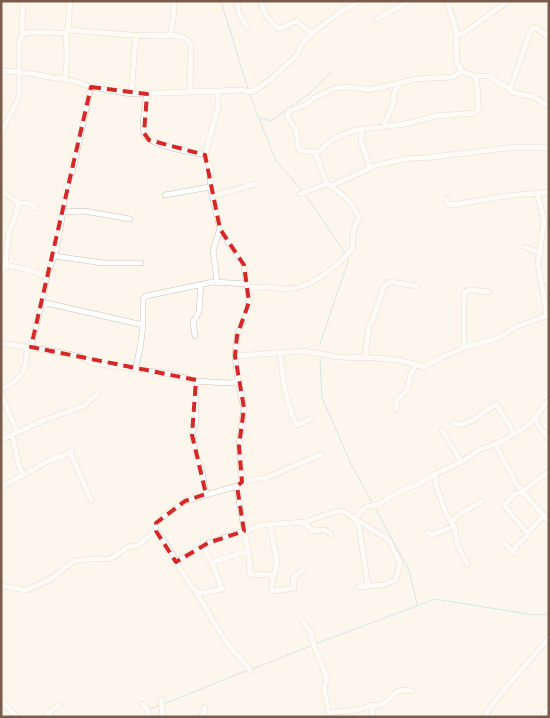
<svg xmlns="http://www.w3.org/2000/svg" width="550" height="718" font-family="Poppins,sans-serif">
<rect width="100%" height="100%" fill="#fdf6ec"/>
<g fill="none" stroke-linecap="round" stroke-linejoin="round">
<!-- stream -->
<path stroke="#a5d3da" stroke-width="1" d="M221 1 248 89
M249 93 276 161 303 191
M260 118 271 121 310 93 331 72
M305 194 345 253
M320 344 348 262V259
M320 359 322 398 352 466 372 502
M376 510 409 570 417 604
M315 644 435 599 534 615 549 614
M252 669 311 646
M164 704 248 670
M150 709 160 705"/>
<defs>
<path id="street" d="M238 1 237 4 239 13 247 27
M260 1 267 17 277 28H282L296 21 312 34
M447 1 456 30 457 63 462 71 474 76H488L510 89
M377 19 409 1
M68 30 130 35 164 36 170 35 173 21 174 1
M22 35C29 29 54 34 66 33
M170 35C180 36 187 36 191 46L190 92
M456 36 464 33 508 1
M549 37 536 28 534 27 531 30 510 89 512 92 534 97 549 107
M1 71 20 72 74 81 91 87 131 94 218 91
M65 79 67 57 66 33 68 30 70 1
M91 87 74 165 65 192 63 212 84 211 130 219
M131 94 136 35
M147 94C145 103 142 125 144 133 148 146 192 152 205 155
M383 127 393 105 394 93 400 83
M362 129C345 132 330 139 319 152L302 151 299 149 296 131 287 116 289 111 306 105 314 98 335 88 350 87 369 90 416 79 453 77 462 71
M1 133 19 97V43L22 35 23 1
M1 151V155
M315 152 327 184
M370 168 361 141 362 129 406 124 436 116 475 113 479 109C476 98 480 85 474 76
M331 186 377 165 411 158H424L517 147 549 148
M1 191 19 203H27L36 208
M165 195 210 187
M212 196 256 184
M446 199 447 203 452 205 506 196 539 193
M525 247 539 253
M54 256 103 263H141
M5 265 25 269 47 276
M1 273 5 265 9 231 14 221 19 203
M217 281 213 250 220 229
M248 288C255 287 261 287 268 287 273 287 278 289 284 289 309 290 338 267 353 248 352 236 353 229 359 218 355 205 340 191 327 184L300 194
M42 302 143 325 140 349 135 369
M547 316 538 263 544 221 538 197 539 193 549 192
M143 325V299L146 296 213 282 248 284
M195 336 193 322 199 312 201 284
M1 343 64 353 81 357 93 363 170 374 196 381 227 383 238 382
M31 347 42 302 47 276 56 251 63 212
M464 348V293L470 290 489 292
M280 353 284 386 292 415 297 425 312 418
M235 356 303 351 338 357 374 358 399 360 424 367 440 358 464 348 497 338 518 326 549 315
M365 357 369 326 373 319 384 286 390 282 417 286
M196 381V421L192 435 196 456 202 471 206 494
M1 389C23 380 27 369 27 347
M1 393 17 432
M396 409 397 400 407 390 411 374 416 364
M536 417 537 424 549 439
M453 423 462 425 473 420 496 404 514 433
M442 430 461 462
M12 435C16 446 17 468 23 474
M1 440 44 420 84 406 97 394
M495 444 517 485 549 522
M70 452 91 500
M435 474 436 485 446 514 454 526 458 546 467 564
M242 482 268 477 322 454
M1 487 50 460 63 456 72 450
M542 512 540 520 527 533 504 505 515 494 523 491 549 471
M355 518 366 507 377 505 404 489 417 485 435 474 461 462 481 449 500 442 521 430 530 424 549 399
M355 519 359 526 368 586
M451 522 460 514 482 501
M300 523 308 526 312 531 325 530 331 534
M270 525 277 561 271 589 275 591 294 588 293 577 304 570
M156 531C172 547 180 574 196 592L202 593 222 589 212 562 248 551
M428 532 431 535 434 534 454 526
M504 543 514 553 516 546 527 536V533
M204 546 209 559 212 562
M176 562 208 543 228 536 263 525 305 522 337 511H343L389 540 400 563 396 580 383 585 358 587
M273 578 269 574 255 575 250 574 249 557 237 489V486L242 482 239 446 244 408 238 382 235 356 237 336 248 311 249 297 243 261 236 254 220 229 210 187 211 171 205 155 218 107V91L240 90 252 92 257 89 271 79 296 56 302 44 317 29 339 13 360 1
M1 586 26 590 49 580 74 561 91 559H110L128 547 137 546 156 531V523L160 519 185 501 237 486
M196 592 226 642 250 670
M303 622 311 633 312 640 327 678 324 688 330 717
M1 700 17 717
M161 700 163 717
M142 704 146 707 150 717
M371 705 373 717
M329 713C344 710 357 713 371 705 385 709 389 696 399 691 403 690 407 690 412 691
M44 717 59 705
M201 717 204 712 205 707
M484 717C502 688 528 665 549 637
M542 717 549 706"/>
</defs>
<!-- street casing -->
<use href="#street" stroke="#d1beb0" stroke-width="6"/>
<!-- street -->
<use href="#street" stroke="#fff" stroke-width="5"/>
</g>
<!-- marked area -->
<path d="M0 0H550V718H0ZM91 87 147 94 144 133 149 140 205 155 220 229 244 265 249 302 237 336 235 356 244 408 239 446 242 482 237 486 244 531 208 543 176 562 156 531V523L185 501 206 494 192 435 196 380 31 347Z" fill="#fdf6ec" fill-opacity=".55" fill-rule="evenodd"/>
<path fill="none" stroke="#d62828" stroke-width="4" stroke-dasharray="10 6" stroke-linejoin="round" d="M91 87 147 94 144 133 149 140 205 155 220 229 244 265 249 302 237 336 235 356 244 408 239 446 242 482 237 486 244 531 208 543 176 562 156 531V523L185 501 206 494 192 435 196 380 31 347Z"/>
<!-- border -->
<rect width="550" height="718" fill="none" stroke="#7a5c4d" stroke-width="5"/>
</svg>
